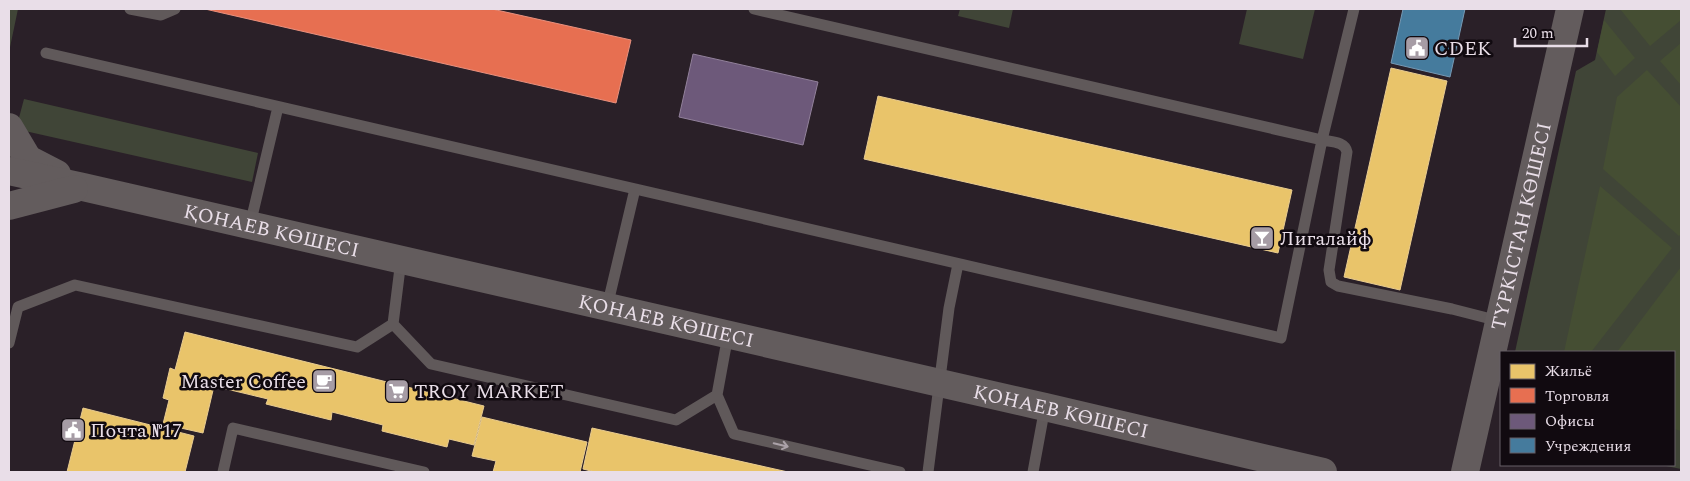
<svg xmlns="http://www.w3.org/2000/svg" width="1690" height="481" font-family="Spectral,serif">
<rect width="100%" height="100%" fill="#2a2028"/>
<!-- green -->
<path fill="#404537" d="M9 9H18L9 52Z
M960 9H1013L1009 28 958 16Z
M1247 9H1315L1303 59 1239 44Z
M1606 9H1681V469L1661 465H1674V352H1515L1576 71 1595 60Z
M24 99 258 153 252 182 16 129Z"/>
<!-- forest -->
<path fill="#454e33" d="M1620 9H1681V20L1650 46Z
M1604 20 1635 58 1615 76 1597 52Z
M1681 43V85L1660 61Z
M1647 70 1681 107V234L1679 236 1603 169 1617 97Z
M1600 186 1672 248 1591 352H1564Z
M1681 267V431L1674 429V352H1617Z"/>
<!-- homes -->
<path fill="#e9c46a" stroke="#e9cc90" d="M1391 68 1447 81 1400 290 1344 277Z
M878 96 1292 190 1278 253 864 159Z
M185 332 484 406 474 445 449 439 447 447 382 431 383 425 332 412 331 420 266 404 268 399 214 386 203 433 163 424 169 400 163 398 170 368 175 370Z
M83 408 194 436 185 472H67Z
M482 417 587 442 580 472H493L496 461 472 456Z
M592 428 788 472H595L583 469Z"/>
<!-- shops -->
<path fill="#e76f51" stroke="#e8907e" d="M205 9H492L631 40 616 103Z"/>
<!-- offices -->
<path fill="#6d597a" stroke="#92819b" d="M693 54 818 82 803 145 679 117Z"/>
<!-- public -->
<path fill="#457b9d" stroke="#7699b4" d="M1403 9H1465L1450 77 1391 63Z"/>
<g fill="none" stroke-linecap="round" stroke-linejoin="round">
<!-- lane -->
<path stroke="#60595a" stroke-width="11" d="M130 9 161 15 175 9
M1354 9 1322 140C1331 142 1345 141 1347 152L1329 270 1331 282 1338 286 1452 309 1499 321
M46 53 1281 338 1322 140 754 9
M250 225 278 107
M401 260 393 324 431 364 676 420 717 395 728 335
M607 307 635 189
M9 343 18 307 75 285 357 347 393 324
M717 395 734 434 900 472
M223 472 233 428 424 472
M928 472 949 308 958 264
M1033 472 1045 407"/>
<!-- secondary -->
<g stroke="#635c5d" stroke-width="28">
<path d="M9 127 28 159 57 174"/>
<path id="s1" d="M9 171 83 187 1045 407 1323 472"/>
<path d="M9 206 74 189"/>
<path id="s2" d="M1465 472 1570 9"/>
</g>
</g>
<!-- one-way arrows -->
<defs><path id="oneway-shaft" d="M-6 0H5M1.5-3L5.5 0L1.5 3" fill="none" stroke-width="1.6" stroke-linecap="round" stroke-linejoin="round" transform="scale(1.25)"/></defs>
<use stroke="#aba2a8" href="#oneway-shaft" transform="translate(781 445) rotate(13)"/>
<!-- icons -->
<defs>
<symbol id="civic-square" viewBox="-11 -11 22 22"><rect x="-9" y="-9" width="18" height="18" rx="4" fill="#a69ca5" stroke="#110a10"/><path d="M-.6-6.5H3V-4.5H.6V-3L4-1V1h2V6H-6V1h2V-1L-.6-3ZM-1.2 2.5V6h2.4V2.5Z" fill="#fff"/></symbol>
<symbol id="bar-square" viewBox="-11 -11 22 22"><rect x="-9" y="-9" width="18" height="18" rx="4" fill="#a69ca5" stroke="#110a10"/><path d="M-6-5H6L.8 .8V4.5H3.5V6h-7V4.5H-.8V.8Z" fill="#fff"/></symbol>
<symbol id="cafe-square" viewBox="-11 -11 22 22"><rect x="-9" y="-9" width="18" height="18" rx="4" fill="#a69ca5" stroke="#110a10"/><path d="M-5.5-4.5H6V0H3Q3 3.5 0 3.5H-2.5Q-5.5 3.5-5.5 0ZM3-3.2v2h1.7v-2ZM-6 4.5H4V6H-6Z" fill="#fff"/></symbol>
<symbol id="supermarket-square" viewBox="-11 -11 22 22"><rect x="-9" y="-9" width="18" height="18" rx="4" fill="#a69ca5" stroke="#110a10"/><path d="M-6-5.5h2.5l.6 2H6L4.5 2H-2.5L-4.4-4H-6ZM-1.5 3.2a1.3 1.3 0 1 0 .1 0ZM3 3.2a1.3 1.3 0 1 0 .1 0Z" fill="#fff"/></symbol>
</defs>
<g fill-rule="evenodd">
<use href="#civic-square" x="1403" y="34" width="28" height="28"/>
<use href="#bar-square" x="1248" y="224" width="28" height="28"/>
<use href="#cafe-square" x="310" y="367" width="28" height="28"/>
<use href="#supermarket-square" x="383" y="377" width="28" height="28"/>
<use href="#civic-square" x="59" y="416" width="28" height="28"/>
</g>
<g text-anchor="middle" stroke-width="5" stroke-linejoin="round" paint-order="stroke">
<!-- poi labels -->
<g font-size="20" fill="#e9dee8" stroke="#110a10" text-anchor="start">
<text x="1434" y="55">CDEK</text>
<text x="1280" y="245">Лигалайф</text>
<text x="306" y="388" text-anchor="end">Master Coffee</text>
<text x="414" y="398">TROY MARKET</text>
<text x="90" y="437">Почта №17</text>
</g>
<!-- street labels -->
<g font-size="20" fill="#e9dee8" stroke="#110a10">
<text dy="7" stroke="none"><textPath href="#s2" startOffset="252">ТҮРКІСТАН КӨШЕСІ</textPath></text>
<text dy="7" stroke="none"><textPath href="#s1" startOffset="269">ҚОНАЕВ КӨШЕСІ</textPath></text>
<text dy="7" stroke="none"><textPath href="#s1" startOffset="674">ҚОНАЕВ КӨШЕСІ</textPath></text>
<text dy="7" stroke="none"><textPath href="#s1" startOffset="1079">ҚОНАЕВ КӨШЕСІ</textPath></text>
</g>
</g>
<!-- border -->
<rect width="1690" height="481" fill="none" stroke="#e9dee8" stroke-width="20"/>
<!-- legend -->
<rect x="1500" y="351" width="175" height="115" fill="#110a10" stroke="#675f66"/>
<rect x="1510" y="364" width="25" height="15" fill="#e9c46a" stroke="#675f66"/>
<text x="1545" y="376" font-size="15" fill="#e9dee8">Жильё</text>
<rect x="1510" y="388" width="25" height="15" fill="#e76f51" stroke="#675f66"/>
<text x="1545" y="401" font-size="15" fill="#e9dee8">Торговля</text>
<rect x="1510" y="414" width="25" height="15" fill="#6d597a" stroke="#675f66"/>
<text x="1545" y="426" font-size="15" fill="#e9dee8">Офисы</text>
<rect x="1510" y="438" width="25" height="15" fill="#457b9d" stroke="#675f66"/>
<text x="1545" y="451" font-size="15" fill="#e9dee8">Учреждения</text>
<!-- scale -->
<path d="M1515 38v8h72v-8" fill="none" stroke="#e9dee8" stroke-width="2.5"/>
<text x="1522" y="38" font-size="15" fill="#e9dee8" stroke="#110a10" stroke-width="4" paint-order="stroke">20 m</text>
</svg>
